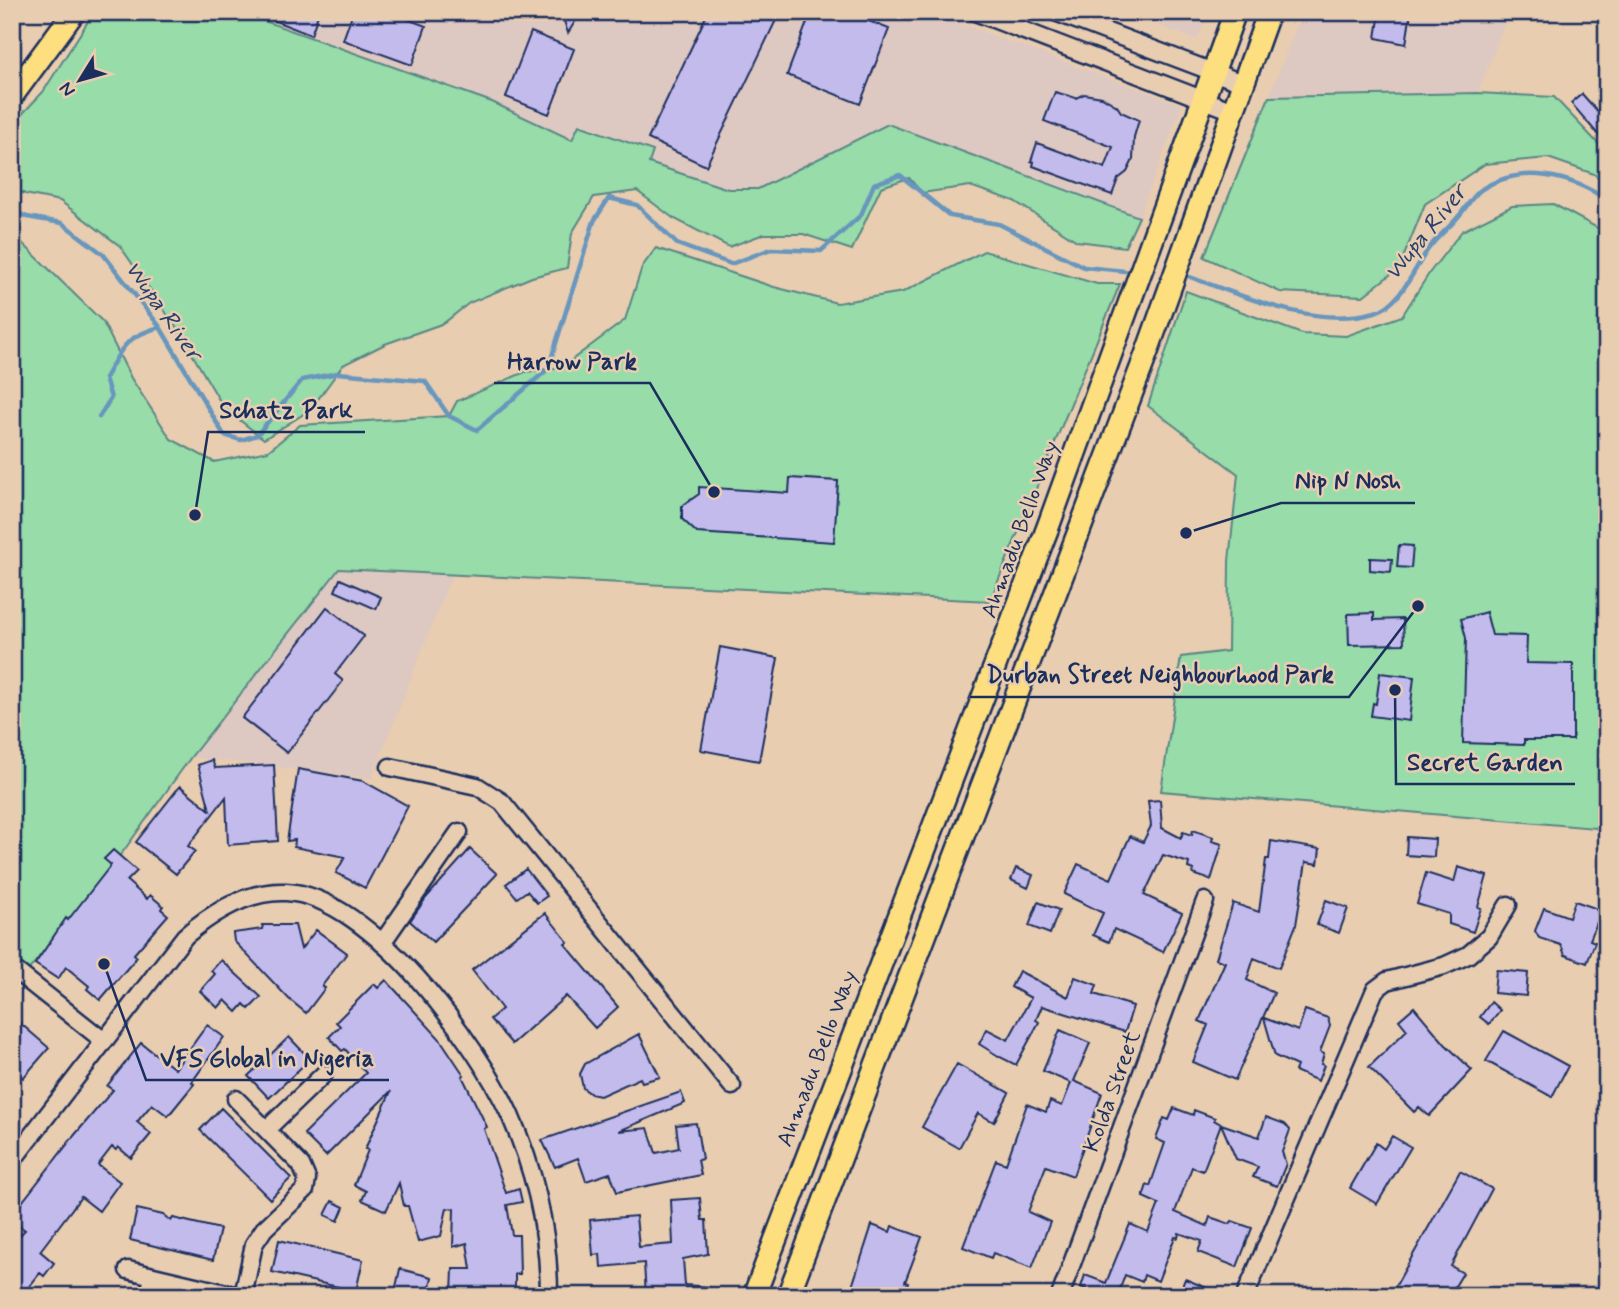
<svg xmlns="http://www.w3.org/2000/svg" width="1619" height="1308" font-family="Mynerve,sans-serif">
<rect width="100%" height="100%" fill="#e9cdb0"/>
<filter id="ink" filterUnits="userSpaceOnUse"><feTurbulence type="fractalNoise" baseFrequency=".0143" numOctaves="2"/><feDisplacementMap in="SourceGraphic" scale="14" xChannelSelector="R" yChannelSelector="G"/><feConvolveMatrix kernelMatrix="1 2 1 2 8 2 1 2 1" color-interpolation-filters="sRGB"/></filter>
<g filter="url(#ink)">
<!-- built -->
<path fill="#dec8c2" d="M239 12H929L1182 105 1139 217 888 124 758 189H728L648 162 653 151 580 125 572 140 492 102Z
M1124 12H1208L1197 40Z
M1302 12H1509L1478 93 1269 97Z
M339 569 452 574 372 778 191 757Z"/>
<!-- green -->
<path fill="#97dca9" stroke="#598684" stroke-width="2" d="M94 12H239L492 102 572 140 579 125 653 151 649 163 728 189H758L888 124 1139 217 1125 247 1077 241 1014 201 970 186 922 193 909 178 881 187 852 250 803 234H764L729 247 673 218 637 191 594 197 572 233 567 268 532 277 469 303 444 323 385 344 343 365 310 410 264 439 224 408 178 330 120 246 60 201 25 194 12 188V125L43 92Z
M1478 93 1554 97 1607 153V184L1594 174 1548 158 1485 164 1425 204 1399 268 1363 296 1280 292 1204 257 1269 97Z
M1553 204 1607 233V829L1161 791 1181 657 1228 651 1229 561 1238 474 1148 406 1186 291 1302 334 1346 336 1402 316 1430 272 1462 231 1512 206Z
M12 233 103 322 131 378 171 439 214 462 268 451 300 425 449 416 457 401 525 372 562 367 625 320 642 267 656 248 774 287 837 303 903 292 984 251 1097 284H1120L990 601 339 569 191 757 125 849 12 991Z"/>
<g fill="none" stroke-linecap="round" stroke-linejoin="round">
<!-- stream -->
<path stroke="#6896bd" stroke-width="4.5" d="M12 210 27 217 62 223 103 254 160 327 224 435 241 440 257 435 302 380 338 373 425 381 449 416 477 430 548 369 594 221 609 198 637 205 677 244 731 264 771 249 821 251 861 215 874 184 900 175 950 216 999 224 1084 267 1125 271
M1190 277C1246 297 1316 329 1375 312 1402 304 1414 268 1429 248 1437 237 1449 228 1458 217 1466 208 1473 195 1482 189 1522 164 1570 175 1607 200
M99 417 111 398 105 378C122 348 124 337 160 327"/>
</g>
<!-- building -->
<path fill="#c4bbed" stroke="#1b2f5e" stroke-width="2" d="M252 12H319L311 35Z
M353 12H388L426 26 412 65 343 40Z
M561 12H581L568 33Z
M708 12H771L778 16 706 166 648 139Z
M811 12H846L889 29 860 104 787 75Z
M1380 12H1411L1406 44 1376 38Z
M531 32 574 49 549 114 506 97Z
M1055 92 1076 98 1084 94 1102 97 1117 106 1121 112 1139 120 1134 137 1133 160 1127 172 1118 179 1112 195 1033 166 1034 162 1031 161 1037 143 1105 168 1113 147 1044 121Z
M1582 94 1607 122V145L1571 103Z
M790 478 838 481 834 542 697 533 682 519V506L699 494V487L789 493Z
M1399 545 1413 546 1411 568 1397 567Z
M1370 558 1392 559 1391 572 1370 570Z
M340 579 381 597 376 609 335 591Z
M327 607 364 636 335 674 343 681 287 753 242 718Z
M1486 612 1492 635 1527 636 1526 663 1573 664V740H1524V745L1463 743 1466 638 1461 619Z
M1374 613V620L1403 619 1404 644 1349 645 1348 614Z
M720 647 778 658 759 761 701 750Z
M1380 673 1414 677 1409 721 1371 716 1373 703 1376 704Z
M212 760 215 768 274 765 278 841 228 845 226 797 188 846 195 851 176 874 136 842 180 786 210 810 198 765Z
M298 769 363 781 408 806 365 888 336 873 345 857 294 847 295 840 287 841Z
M1160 800 1162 828 1181 838 1183 832 1192 835 1193 830 1213 837 1212 841 1222 844 1211 880 1193 874 1194 870 1188 868 1189 863 1163 855 1144 895 1182 913 1163 952 1114 929 1109 942 1093 935 1103 913 1064 894 1078 864 1111 879 1130 836 1143 842 1151 826 1148 801Z
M1407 837 1435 839 1434 857 1406 855Z
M1271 841 1320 849 1318 864 1306 862 1296 925 1279 968 1254 958 1247 980 1274 993 1235 1080 1193 1062 1208 1025 1199 1021 1225 962 1216 959 1233 903 1259 912 1266 859H1269Z
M470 849 497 874 433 942 410 921 426 898Z
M113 850 137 871 127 881 147 899 150 895 163 906 161 909 168 915 134 954 137 957 100 1000 87 989 89 986 66 967 58 979 35 964 66 918 68 920 111 865 104 859Z
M1458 867 1487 876 1478 907 1481 908 1473 932 1449 924V914L1417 904 1426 873 1454 882Z
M1016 868 1033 875 1028 888 1011 880Z
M526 869 547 896 537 903 527 891 517 898 506 884Z
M1326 900 1348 908 1339 933 1317 925Z
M1575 901 1595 908 1600 915 1590 940 1595 942 1587 963 1565 955 1561 945 1539 938 1535 931 1544 908 1569 917Z
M1038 902 1059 910 1050 934 1029 926Z
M545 913 568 942 565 944 618 1007 595 1028 566 996 512 1044 490 1019 502 1009 472 970Z
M262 925H295L301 949 316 930 347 953 322 986 325 988 306 1013 289 999 234 941 233 933 263 929Z
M221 960 261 997 249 1009 244 1004 237 1012 225 1000 218 1008 200 991 215 974 211 971Z
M1496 970 1528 973 1526 996 1494 993Z
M1019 971 1068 997 1075 977 1097 985 1094 994 1133 1006 1125 1032 1042 1006 1036 1020 1039 1022 1016 1065 1000 1057 979 1044 987 1029 1008 1040 1031 998 1011 987Z
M386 980 440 1039 464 1075 462 1076 487 1127 484 1129 506 1193 519 1189 522 1202 507 1205 512 1235H519L520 1274H515V1294L452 1293 453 1269H471L467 1243 453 1247 454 1209 447 1208 441 1236 418 1242 408 1206H404L399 1183 386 1211 362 1200 366 1191 354 1185 368 1150 365 1149 391 1091 326 1156 304 1134 366 1073 345 1049 342 1051 329 1037 340 1026 336 1022 374 984 378 988Z
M1491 1002 1500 1010 1489 1024 1480 1017Z
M1414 1007 1445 1044 1472 1070 1429 1116 1419 1107 1414 1112 1369 1067 1407 1030 1399 1020Z
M1305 1010 1328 1018 1330 1026 1320 1052 1324 1054 1321 1064 1324 1065 1318 1081 1295 1071 1297 1066 1275 1056 1264 1018 1298 1031Z
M20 1023 49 1048 23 1078 12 1070V1032Z
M207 1025 224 1037 192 1082 194 1084 168 1116 152 1104 137 1122 151 1134 131 1158 118 1147 116 1150 112 1147 98 1165 120 1182 99 1211 81 1197 40 1251 54 1263 44 1276 40 1273 25 1292H18L12 1284V1243L25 1230 12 1221V1215L73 1137 113 1090 107 1086 141 1043 175 1069Z
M1060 1030 1090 1043 1074 1081 1102 1093 1073 1176 1046 1166 1028 1212 1050 1222 1032 1268 993 1253 991 1258 963 1247 996 1160 1006 1164 1027 1104 1046 1112 1050 1101 1062 1106 1071 1083 1043 1071Z
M1504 1031 1568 1066 1552 1097 1486 1061Z
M639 1034 660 1077 642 1082 640 1078 600 1096 591 1094 583 1088 580 1074 585 1064Z
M289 1037 310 1059 269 1098 248 1076Z
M957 1064 1009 1093 994 1122 978 1113 959 1148 922 1127Z
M681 1092 685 1103 619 1131 648 1128 656 1153 679 1148 676 1125 696 1123 702 1159 698 1160 701 1175 617 1192 610 1173 586 1181 578 1158 555 1167 542 1140Z
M221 1108 291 1178 270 1199 200 1130Z
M1174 1108 1193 1115 1194 1110 1215 1118 1214 1120 1221 1124 1259 1137 1266 1117 1285 1124 1290 1130 1282 1152 1286 1164 1277 1186 1253 1177 1258 1167 1236 1159 1221 1124 1203 1171 1192 1167 1175 1212 1207 1226 1210 1217 1230 1224 1232 1221 1252 1228 1237 1267 1198 1252 1202 1241 1179 1233 1178 1238 1175 1237 1158 1281 1144 1275 1142 1282 1125 1275 1120 1289 1136 1296H1101L1081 1287 1085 1275 1106 1283 1130 1224 1148 1232 1159 1204 1143 1197 1147 1185 1150 1186 1165 1143 1156 1139 1164 1118 1169 1120Z
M1392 1136 1411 1147 1377 1204 1350 1188 1376 1143 1384 1149Z
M1460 1171 1492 1189 1451 1266 1463 1273 1449 1296H1390Z
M700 1198 702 1220H706L708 1254 683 1259 685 1285 709 1287V1296H646L644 1263 601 1267 600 1254 593 1255 590 1220 636 1216 639 1247 673 1244 671 1200Z
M332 1201 344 1207 338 1221 325 1215Z
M137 1209 163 1215 171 1221 173 1218 220 1229 213 1260 130 1240Z
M872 1225 890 1232 892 1226 922 1237 905 1282 908 1283 903 1296H849Z
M279 1240 363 1260 356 1291 272 1272Z
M400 1269 432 1277 428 1296H394Z
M1185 1279 1224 1295V1296H1178Z"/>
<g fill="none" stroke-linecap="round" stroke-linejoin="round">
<defs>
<path id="minor" d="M975 12 1233 111
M1055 12 1242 83
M390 767 477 786 502 802 732 1086
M382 943 459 832
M12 968 104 1041
M236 1099 301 1165 307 1179 305 1190 264 1229 254 1244 243 1296
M267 1129 324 1074
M12 1161 185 936C212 913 248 890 286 892 370 896 478 1044 510 1115 535 1171 549 1234 549 1296
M128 1270 238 1296
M149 1296 153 1276
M1060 1296 1205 901
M1245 1296 1375 990 1387 981 1444 966 1468 955 1489 937 1508 905"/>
<path id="major" d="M12 96 74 12
M754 1296 1048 527 1235 12
M788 1296 1143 363 1269 12"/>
</defs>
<!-- minor casing -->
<use href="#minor" stroke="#1b2f5e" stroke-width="21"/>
<!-- major casing -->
<use href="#major" stroke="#1b2f5e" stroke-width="26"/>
<!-- minor -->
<use href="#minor" stroke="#e9cdb0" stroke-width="16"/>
<!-- major -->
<use href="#major" stroke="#fddf80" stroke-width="21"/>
</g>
</g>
<g text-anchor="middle" stroke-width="5" stroke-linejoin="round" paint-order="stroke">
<!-- street labels -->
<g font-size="23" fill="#1b2f5e" stroke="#e9cdb0">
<text transform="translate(1019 529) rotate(-70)" y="8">Ahmadu Bello Way</text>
<text transform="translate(816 1058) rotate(-69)" y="8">Ahmadu Bello Way</text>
<text transform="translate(1111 1091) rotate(-70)" y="8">Kolda Street</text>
</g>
<!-- water labels -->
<g font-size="24" font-style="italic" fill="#28406e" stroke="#e9cdb0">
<text transform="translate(1425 232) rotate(-51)" y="8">Wupa River</text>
<text transform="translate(164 310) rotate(55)" y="8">Wupa River</text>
</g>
</g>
<!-- callouts -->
<path fill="none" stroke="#1b2f5e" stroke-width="2.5" d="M714 492L650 383H494M195 515L208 432H365M1186 533L1281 503H1415M1418 606L1349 697H970M1395 690L1396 784H1575M104 964L146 1080H389"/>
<g fill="#1b2f5e" stroke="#e9cdb0" stroke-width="2.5">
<circle cx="714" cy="492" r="7"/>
<circle cx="195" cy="515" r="7"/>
<circle cx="1186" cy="533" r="7"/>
<circle cx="1418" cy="606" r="7"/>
<circle cx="1395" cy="690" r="7"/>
<circle cx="104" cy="964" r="7"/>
</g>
<g font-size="24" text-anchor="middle" font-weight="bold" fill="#1b2f5e" stroke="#e9cdb0" stroke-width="5" stroke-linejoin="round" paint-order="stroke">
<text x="572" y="369">Harrow Park</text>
<text x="286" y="418">Schatz Park</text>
<text x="1348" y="488">Nip N Nosh</text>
<text x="1160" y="682">Durban Street Neighbourhood Park</text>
<text x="1485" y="770">Secret Garden</text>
<text x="267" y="1066">VFS Global in Nigeria</text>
</g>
<!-- margin -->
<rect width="1619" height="1308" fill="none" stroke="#e9cdb0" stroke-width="42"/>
<rect x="21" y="21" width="1577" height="1266" fill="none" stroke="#1b2f5e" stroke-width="2.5" filter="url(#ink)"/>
<!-- north arrow -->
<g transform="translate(80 80) rotate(233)" stroke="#e9cdb0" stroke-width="5" paint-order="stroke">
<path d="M0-5L12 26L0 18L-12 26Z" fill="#1b2f5e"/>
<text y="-10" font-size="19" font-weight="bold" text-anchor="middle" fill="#1b2f5e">N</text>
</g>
</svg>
